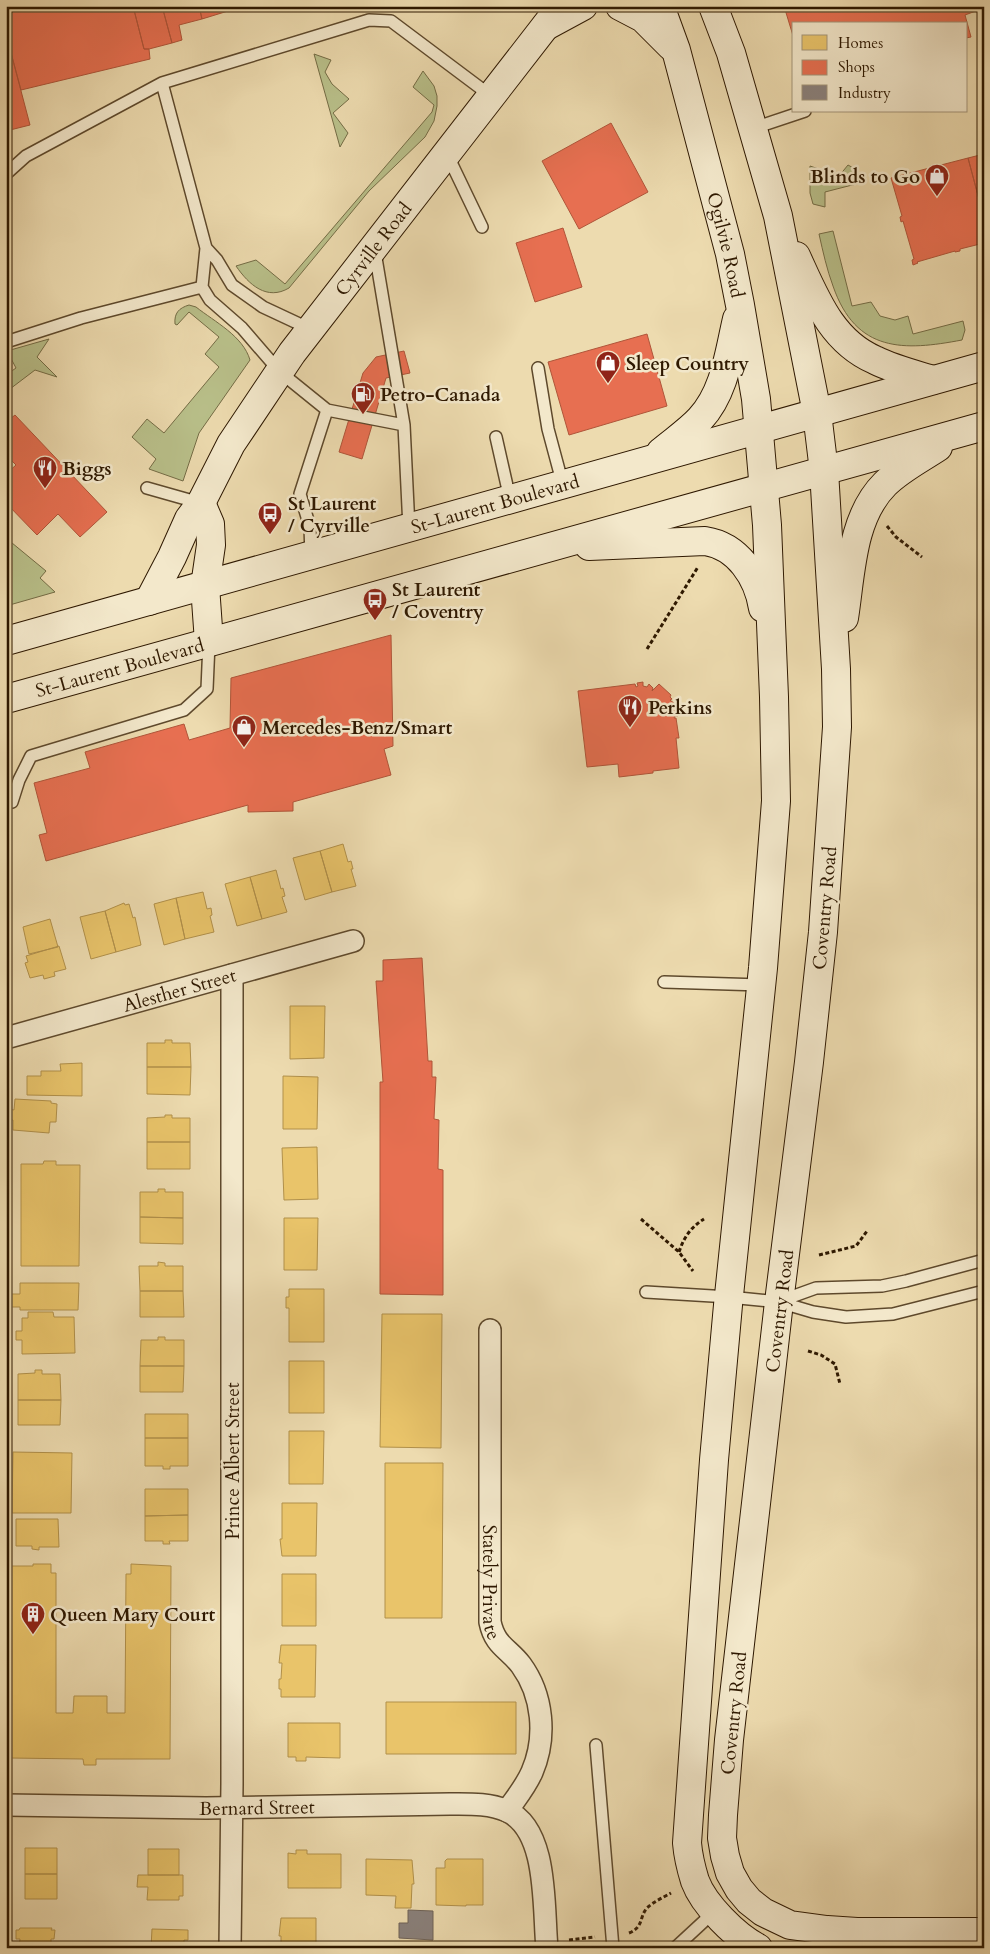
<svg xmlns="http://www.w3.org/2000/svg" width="990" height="1954" font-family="Cardo,serif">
<rect width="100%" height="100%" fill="#eddbaf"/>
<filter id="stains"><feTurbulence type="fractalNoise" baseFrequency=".004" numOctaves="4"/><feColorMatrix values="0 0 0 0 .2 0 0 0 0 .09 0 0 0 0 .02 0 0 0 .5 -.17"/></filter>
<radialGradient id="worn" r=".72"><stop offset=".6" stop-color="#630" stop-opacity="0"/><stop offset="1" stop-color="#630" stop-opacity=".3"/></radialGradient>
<!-- green -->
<path fill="#b9c08a" stroke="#746c45" d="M314 54 331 60 325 72 332 84 349 99 333 113 348 133 340 147Z
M423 71 434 86 437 96V106L434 121 425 137 369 191 289 288C267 301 249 285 236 266L256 260 285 284 432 112 434 105 413 87Z
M848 165 857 170 860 183 825 192V207L813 204 810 193V166L839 176Z
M833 231 852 306 871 302 880 316 895 320 908 316 913 334 963 321 965 330 962 340C904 351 856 353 833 286 827 270 823 252 819 234Z
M189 305 196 307C215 322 243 336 250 360L199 433 183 481 149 469 156 459 132 437 147 419 164 433 219 367 205 354 219 337 189 312 177 325 175 324C174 313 179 308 189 305Z
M49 339 37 357 57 377 35 370 6 392V375L16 368 7 351Z
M6 538 46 571 40 578 55 592 6 606Z"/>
<!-- homes -->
<path fill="#e9c46a" stroke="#b1904a" d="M343 844 348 862 351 861 353 869H351L356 886 332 892 320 851Z
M320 851 332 892 305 900 293 858Z
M276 870 281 889 283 888 285 896 282 897 287 912 262 919 250 877Z
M250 877 262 919 237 926 225 884Z
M203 892 207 909 211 908 212 915 210 916 214 932 185 939 176 898Z
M176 898 185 939 164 945 154 904Z
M124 903 125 905 129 904 133 918 135 917 141 945 116 952 105 911Z
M105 911 116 952 91 959 80 917Z
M50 919 58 947 29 954 23 927Z
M59 946 66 969 54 972 55 976 44 979 43 975 30 978 25 963 28 962 26 956Z
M290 1006H325L324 1058 290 1059Z
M165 1040H172V1043H190L191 1067H147V1043H165Z
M82 1063V1096L27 1095V1076H41V1071H61L60 1064Z
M147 1067H191L190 1095 147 1094Z
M283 1076 318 1077 317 1129H283Z
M15 1099 51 1101V1103L57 1104 56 1122H50L49 1133 13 1130V1120H8L9 1109 14 1110Z
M165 1115H172V1118H190V1142H147V1118L165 1117Z
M147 1142H190V1169H147Z
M317 1147 318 1199 284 1200 282 1148Z
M44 1161H56V1165H80L79 1266H21V1164H43Z
M158 1189H165V1192H183V1218L140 1217V1192H158Z
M140 1217 183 1218V1244L140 1243Z
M284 1218H318L317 1270H284Z
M158 1262 165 1263V1266H183V1291H140L139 1266H158Z
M20 1283H79L78 1310H20V1307H6V1294H20Z
M289 1289H324V1342H289V1308H286V1297H289Z
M140 1291H183L184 1317H140Z
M28 1312H53L54 1317H74L75 1353 22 1354V1340H16V1331H22V1318H28Z
M382 1314H442L441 1448 380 1447Z
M158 1337H165V1340H184V1366H140L141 1340H158Z
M289 1361H324V1413H289Z
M140 1366H184L183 1392H140Z
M35 1370H42V1374H60L61 1400H18V1374L35 1373Z
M18 1400H61L60 1425H18Z
M145 1414H188V1438H145Z
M289 1431H324L323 1484H289Z
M145 1438H188V1466H170V1469H163V1466H145Z
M13 1452 72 1453 71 1513H12Z
M385 1463H443L442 1618H385Z
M145 1489H188V1515L145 1516Z
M282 1503H317L316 1556H282L280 1539H282Z
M188 1515V1541H169L170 1544H163V1541H145V1516Z
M16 1519H58L59 1547H39V1550L32 1549V1546H16Z
M33 1564H51V1573H56V1713H73L74 1696H107V1713H125L126 1574H131V1564L171 1566 170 1759H96V1765H84L83 1759 10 1758V1566H33Z
M282 1574H316V1626H282Z
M281 1645H316L315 1697H281V1689H279V1679H281L282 1663H279Z
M386 1702H516V1754H386Z
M288 1723H340V1758L306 1757V1761H296V1757H288Z
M25 1848H57V1874H25Z
M148 1849H179V1875H148Z
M296 1850H307V1854H341V1888H288V1853L296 1854Z
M366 1859 412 1860 414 1884H412L411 1908H395L396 1896 366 1895Z
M447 1859H483V1905H466V1906L436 1905V1868H445V1861Z
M25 1874H57V1899H25Z
M138 1875H183V1896H179V1900H147L148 1887H137Z
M281 1918H316V1948H281V1936H279Z
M20 1928H52L51 1930H55L54 1939H51V1948H19L20 1939H16V1930H19Z
M152 1929 188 1930V1940H184V1948H151Z"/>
<!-- shops -->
<path fill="#e76f51" stroke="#b05539" d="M6 6H133L144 49H149L150 59 21 90 6 34Z
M133 6H162L172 43 149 49H144Z
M162 6H199L202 19 179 25 182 40 172 43Z
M199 6H226L228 11 202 19Z
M226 6H245L228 11Z
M784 6H984V8L965 15 971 37 966 38V24H794V39Z
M6 34 30 125 6 131Z
M611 123 648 192 579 229 542 161Z
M984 154V218L968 158Z
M968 158 984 218V243L960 249V251L955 252V251L917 262 918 263 913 265 912 260 914 259 903 221 901 222 900 217 902 216 891 178Z
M563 228 582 287 535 302 516 243Z
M647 334 667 406 569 435 548 362Z
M404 351 410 373 386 378 362 459 339 452 363 373 376 357Z
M15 415 107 512 80 537 58 514 37 535 6 503V474L16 465 6 455V422Z
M391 635 393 746 384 749 391 775 293 802V811L248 812V805L46 861 39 835 47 833 34 783 90 768 85 752 184 724 189 740 230 728 231 678Z
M643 682V686L647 687 649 684 653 688 652 691 659 684 671 695 670 697 672 699 670 700 675 704 672 707 674 711 678 710V716H675L674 718H676L679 738H676L679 768 653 771V773L619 777 618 764 587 767 578 691 635 684 636 687 638 686 637 683Z
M422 958 428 1061H432V1077H436L434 1119 439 1120 438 1169 443 1170V1295L380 1294V1082H383L376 981H383V960Z"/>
<!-- industry -->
<path fill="#8a817c" stroke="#6e6257" d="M408 1910 433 1911V1940L399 1938V1923H408Z"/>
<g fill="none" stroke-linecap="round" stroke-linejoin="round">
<defs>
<path id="lane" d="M162 83 206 248 202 287 210 300 242 328 280 372 327 410
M754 128 805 111
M447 154 482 227
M6 174 26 156 162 83 369 20 391 21 491 96
M206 248 217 260 232 285 263 307 310 329
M375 252 404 425 409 528
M6 342 81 318 202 287
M538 368 548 429 563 485
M496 437 510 499
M147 488 200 503
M311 555 310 527 300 494 327 410 404 425
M6 803 12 802 19 780 31 756 184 710 207 689 209 643
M664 982 761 985
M646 1292 729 1297 779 1302 813 1312 846 1317 893 1314 984 1291
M780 1301 816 1288 882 1286 906 1281 984 1260
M596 1745 613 1948
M675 1948 715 1911"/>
<g id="street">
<path id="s1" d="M6 1038 353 941"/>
<path id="s2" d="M490 1330V1622C495 1646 508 1648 521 1665 543 1695 547 1737 532 1772 526 1786 516 1798 507 1811"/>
<path id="s3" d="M6 1805 206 1808 450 1804C468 1804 490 1803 507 1811 549 1830 543 1909 547 1948"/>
<path d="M230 1948 232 1784V975"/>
</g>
<g id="secondary">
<path d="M620 6 643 18 671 46"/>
<path id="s4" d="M660 6 676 50 730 254 740 305 756 399 767 525 774 697 776 801 763 968 728 1305 714 1460 687 1843C688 1855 691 1868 695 1881 704 1905 735 1936 758 1948"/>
<path d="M713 6 731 53 778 216 817 413 824 471 836 669 837 727 823 932 809 1062 779 1302 729 1740 723 1815 722 1838 725 1856 730 1873 739 1889 749 1901 763 1912 790 1925 827 1930 857 1932H984"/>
<path d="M546 26 583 6"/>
<path d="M796 256C815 297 831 341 875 360 893 369 913 374 933 380"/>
<path d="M661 452C674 441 689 431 700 419 725 392 729 353 737 319"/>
<path d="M201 503 210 524 211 545 205 586 209 642"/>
<path d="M589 546 705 541C738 546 758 577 763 608"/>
<path id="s5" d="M149 601 172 557 189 519 201 503 231 444 292 353 561 6"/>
<path d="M844 618C851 574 851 518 885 484 900 469 920 459 938 447"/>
<path id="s6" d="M6 641 984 366"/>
<path id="s7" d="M6 699 984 426"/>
</g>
</defs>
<!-- lane casing -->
<use href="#lane" stroke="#5e492c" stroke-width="14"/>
<!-- street casing -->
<use href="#street" stroke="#5e492c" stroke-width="24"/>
<!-- secondary casing -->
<use href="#secondary" stroke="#2e1800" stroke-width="30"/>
<!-- path -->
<path stroke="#2e1800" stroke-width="3" stroke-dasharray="4 2.5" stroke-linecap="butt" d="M887 526 896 537 922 557
M647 649 698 567
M641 1219 679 1252 693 1271
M679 1252C684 1237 691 1227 704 1219
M819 1255 856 1246 867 1231
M808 1351 821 1355 835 1364 840 1384
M629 1933C644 1927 639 1917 647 1908 653 1902 664 1897 671 1893
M569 1940 595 1937"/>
<!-- lane -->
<use href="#lane" stroke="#f3e8cb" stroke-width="11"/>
<!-- street -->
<use href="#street" stroke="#f3e8cb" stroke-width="21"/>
<!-- secondary -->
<use href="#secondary" stroke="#f3e8cb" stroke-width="28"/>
</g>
<!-- icons -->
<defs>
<symbol id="shop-pin" viewBox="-11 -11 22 30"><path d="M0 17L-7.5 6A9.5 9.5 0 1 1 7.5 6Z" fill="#8f2418" stroke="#f3e8cb"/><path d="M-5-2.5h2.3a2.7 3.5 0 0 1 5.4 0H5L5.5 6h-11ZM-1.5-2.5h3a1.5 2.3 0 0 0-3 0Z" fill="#fff"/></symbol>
<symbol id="fuel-pin" viewBox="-11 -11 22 30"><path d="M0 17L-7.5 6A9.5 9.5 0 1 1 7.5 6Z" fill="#8f2418" stroke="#f3e8cb"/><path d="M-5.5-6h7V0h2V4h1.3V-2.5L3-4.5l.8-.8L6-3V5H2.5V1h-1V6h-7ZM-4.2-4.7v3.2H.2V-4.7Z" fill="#fff"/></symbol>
<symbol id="restaurant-pin" viewBox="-11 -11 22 30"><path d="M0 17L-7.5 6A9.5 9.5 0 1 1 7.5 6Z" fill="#8f2418" stroke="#f3e8cb"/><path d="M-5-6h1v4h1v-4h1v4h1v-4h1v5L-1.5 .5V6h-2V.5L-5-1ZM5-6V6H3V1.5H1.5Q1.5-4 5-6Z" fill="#fff"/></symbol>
<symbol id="bus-pin" viewBox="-11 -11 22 30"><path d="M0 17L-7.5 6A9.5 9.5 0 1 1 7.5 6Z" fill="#8f2418" stroke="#f3e8cb"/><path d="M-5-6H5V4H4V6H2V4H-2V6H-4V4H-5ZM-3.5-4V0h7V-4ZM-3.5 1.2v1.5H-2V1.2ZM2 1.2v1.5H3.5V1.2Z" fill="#fff"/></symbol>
<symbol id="building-pin" viewBox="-11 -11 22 30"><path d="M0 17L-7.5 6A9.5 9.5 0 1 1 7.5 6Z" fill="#8f2418" stroke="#f3e8cb"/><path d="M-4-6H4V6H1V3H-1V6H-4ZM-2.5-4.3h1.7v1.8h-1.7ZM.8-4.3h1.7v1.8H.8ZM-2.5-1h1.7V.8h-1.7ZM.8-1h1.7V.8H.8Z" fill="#fff"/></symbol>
</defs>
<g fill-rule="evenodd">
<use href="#shop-pin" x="923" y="162" width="28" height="38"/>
<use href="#shop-pin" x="594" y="349" width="28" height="38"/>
<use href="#fuel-pin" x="349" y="380" width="28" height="38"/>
<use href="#restaurant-pin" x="31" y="454" width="28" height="38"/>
<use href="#bus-pin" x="256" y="500" width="28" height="38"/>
<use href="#bus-pin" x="361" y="586" width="28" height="38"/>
<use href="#restaurant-pin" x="616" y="693" width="28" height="38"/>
<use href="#shop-pin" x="230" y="713" width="28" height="38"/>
<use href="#building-pin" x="19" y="1600" width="28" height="38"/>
</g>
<g text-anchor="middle" stroke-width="5" stroke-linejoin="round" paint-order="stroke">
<!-- poi labels -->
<g font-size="19" font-weight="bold" fill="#2e1800" stroke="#f3e8cb" text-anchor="start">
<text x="920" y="183" text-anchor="end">Blinds to Go</text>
<text x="626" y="370">Sleep Country</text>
<text x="380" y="401">Petro-Canada</text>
<text x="62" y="475">Biggs</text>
<text x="288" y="510">St Laurent<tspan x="288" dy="22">/ Cyrville</tspan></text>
<text x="392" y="596">St Laurent<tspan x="392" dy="22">/ Coventry</tspan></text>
<text x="648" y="714">Perkins</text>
<text x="262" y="734">Mercedes-Benz/Smart</text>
<text x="50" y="1621">Queen Mary Court</text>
</g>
<!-- street labels -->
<g font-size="19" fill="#2e1800" stroke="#f3e8cb">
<text dy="7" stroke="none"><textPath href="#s4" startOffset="248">Ogilvie Road</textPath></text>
<text dy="7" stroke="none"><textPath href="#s5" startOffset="419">Cyrville Road</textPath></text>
<text dy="7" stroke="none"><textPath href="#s6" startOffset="508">St-Laurent Boulevard</textPath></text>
<text dy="7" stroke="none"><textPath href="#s7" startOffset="118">St-Laurent Boulevard</textPath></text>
<text transform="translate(824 908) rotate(-85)" y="7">Coventry Road</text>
<text dy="7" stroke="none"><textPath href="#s1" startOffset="180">Alesther Street</textPath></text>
<text transform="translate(779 1311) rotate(-83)" y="7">Coventry Road</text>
<text transform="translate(232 1461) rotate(-90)" y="7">Prince Albert Street</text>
<text dy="7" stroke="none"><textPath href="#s2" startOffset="252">Stately Private</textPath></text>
<text transform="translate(733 1713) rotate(-84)" y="7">Coventry Road</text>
<text dy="7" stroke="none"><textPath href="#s3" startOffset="251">Bernard Street</textPath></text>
</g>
</g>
<!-- margin -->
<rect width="990" height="1954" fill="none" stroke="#eddbaf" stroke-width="25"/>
<rect x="8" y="8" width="975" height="1939" fill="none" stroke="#2e1800" stroke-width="2.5"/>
<rect x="12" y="12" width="965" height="1929" fill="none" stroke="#2e1800"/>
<!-- legend -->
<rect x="792" y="22" width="175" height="90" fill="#f3e8cb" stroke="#a4957a"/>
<rect x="802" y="35" width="25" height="15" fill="#e9c46a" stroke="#a4957a"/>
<text x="838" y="48" font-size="15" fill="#2e1800">Homes</text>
<rect x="802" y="60" width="25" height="15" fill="#e76f51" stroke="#a4957a"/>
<text x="838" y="72" font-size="15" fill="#2e1800">Shops</text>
<rect x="802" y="85" width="25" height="15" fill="#8a817c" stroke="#a4957a"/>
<text x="838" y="98" font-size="15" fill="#2e1800">Industry</text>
<rect width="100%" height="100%" filter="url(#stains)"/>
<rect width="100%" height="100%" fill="url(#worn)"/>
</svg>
